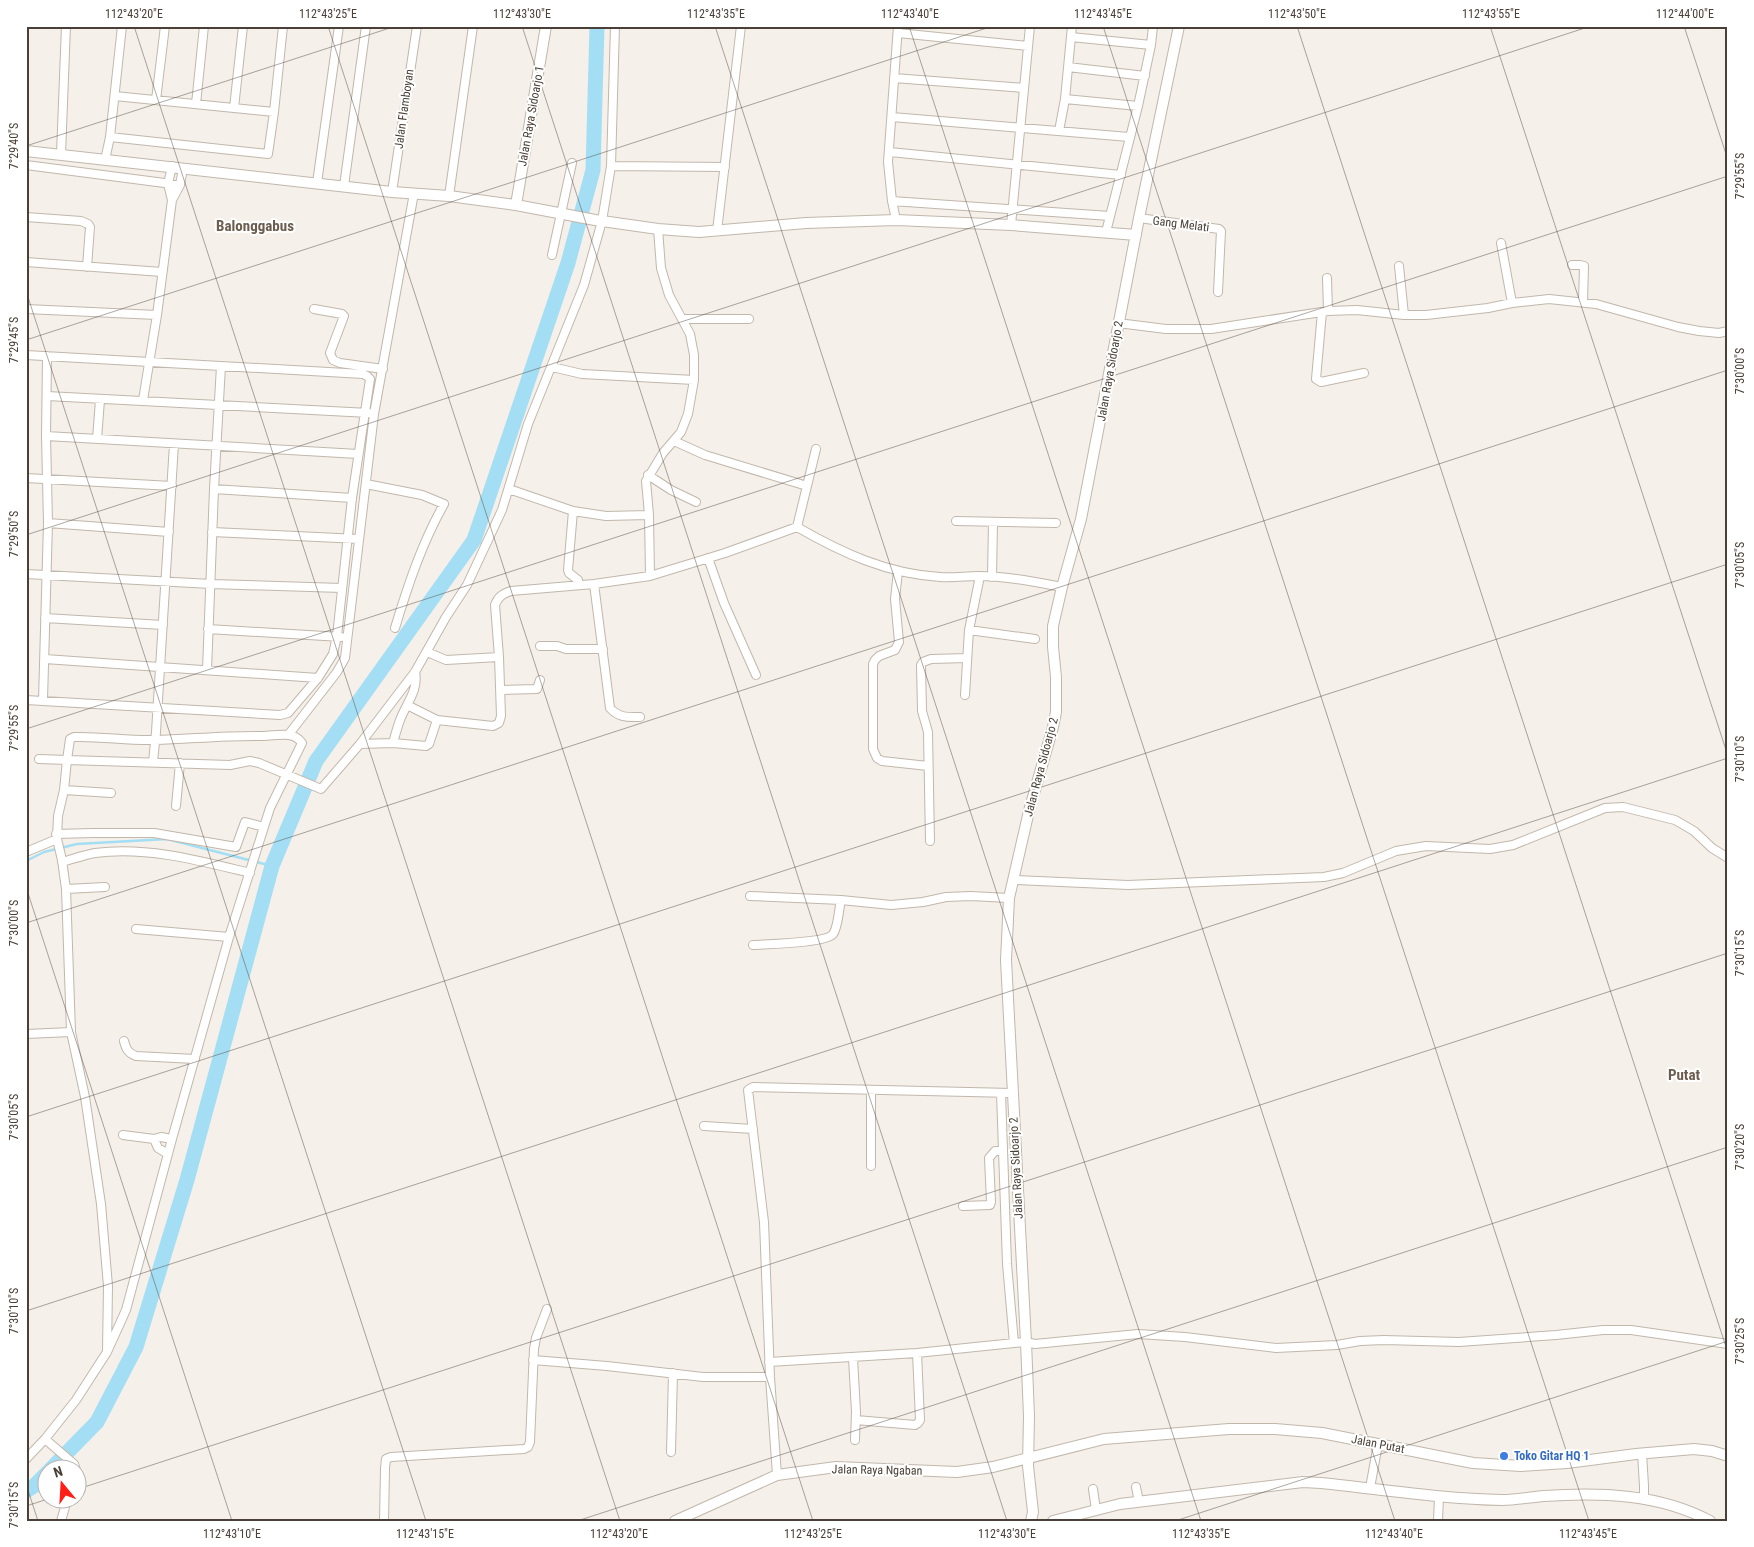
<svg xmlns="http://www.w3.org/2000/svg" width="1754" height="1547" font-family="'Roboto Condensed',sans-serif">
<rect width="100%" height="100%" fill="#f5f0ea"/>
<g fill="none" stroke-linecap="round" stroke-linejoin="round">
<!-- stream -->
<path stroke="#a4def4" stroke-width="2.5" d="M26 861 44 852 77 844 167 839 272 866"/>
<!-- river -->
<path stroke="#a4def4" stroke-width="15" d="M50 1470 97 1422 136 1347 187 1180 272 866 316 761 474 540 568 263 593 170 597 26
M26 1491 34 1486 48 1472"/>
<defs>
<path id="minor" d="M898 33 1028 46
M1071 37 1151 45
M1068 67 1145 76
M894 78 1024 88
M115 96 274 112
M1065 99 1138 106
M156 100 165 26
M196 104 204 26
M234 108 243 26
M892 117 1129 137
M1059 131 1065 99 1072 26
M110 137 268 154 274 112 283 26
M890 152 1121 175
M61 154 66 26
M105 160 110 137 122 26
M26 165 180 185
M611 166 725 167
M317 183 339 26
M344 186 366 26
M392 192 417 26
M449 196 473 26
M172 200 180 185 183 168
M892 201 1110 216
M26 217 81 221 88 224 90 227 87 267
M1139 218 1219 229 1221 231 1218 292
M896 220 892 201 888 162 898 26
M1011 225 1030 26
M717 231 741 26
M1106 232 1138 106 1151 45 1153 26
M1501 243 1512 303
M552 255 572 163
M26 262 162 272
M1572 265H1580L1584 266 1583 302
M1399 266 1404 315
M1327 278 1328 311
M26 309 157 315
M314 309 342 314 344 316 330 353 333 360 340 363 383 369
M1322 312 1316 379 1321 382 1364 373
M683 319H749
M1118 323 1166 329H1211L1328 311 1357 310 1404 315H1426L1488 308 1512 303 1549 299 1596 304 1678 327 1699 331 1719 333 1728 331
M26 355 363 374 367 376 370 379 352 498 337 636 333 654 318 678 288 713 280 715 26 700
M552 367 582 374 694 380
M47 396 369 413
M143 400 157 315 172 200 168 184 172 166
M46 436 358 454
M97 439 100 400
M674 441 705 455 807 486
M648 475 671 490 696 502
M26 478 172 486
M366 484 422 495 444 504C422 543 408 585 395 628
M214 489 352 498
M509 489 573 511 606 516 649 515
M573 511 568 570 569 573 578 580 579 585
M956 521 1056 523
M48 523 169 532
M797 527 816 449
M212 532 359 539
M708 558 724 603 756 675
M898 571 895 599 899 642 895 650 879 656 875 660 873 664V749L877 758 882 761 928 766
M26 574 211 584 342 588
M650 576 649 515 646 481 663 453 681 432 688 414 694 380V355L690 334 669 295 661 268 658 229
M992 577 993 522
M594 584 610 708C619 718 627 717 640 717
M45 618 163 625
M208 629 341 637
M969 630 980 576
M540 646H557L566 649H603
M427 652 446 660 499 657
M45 659 318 678
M207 670 214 489 221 366
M500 690 537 689 540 680
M965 695 969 630 1035 639
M43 700 48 523 46 436 47 356
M407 705 437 720 493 726 499 723 501 716 499 657 495 605C498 597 502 594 511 591L594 584 650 576 725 553 797 527C842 553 888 574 940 577 953 578 966 576 978 576 1006 576 1035 582 1062 587
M289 734 337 672 345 658 374 414 414 193
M393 743C395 736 397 728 400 720 406 704 419 690 415 672
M360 744 393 743 426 746 429 744 437 720
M153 762 156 732 174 444
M64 790 111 793
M176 806 180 763
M56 834 93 833H154L236 847 245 822 264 827
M930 841 928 732 922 711 921 665 923 662 931 659 967 658
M26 852 57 839
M62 862C73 859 84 855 95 853 147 846 201 861 250 873
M1014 880 1128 885 1324 877 1343 873 1396 851 1426 846 1490 849 1513 845 1605 808 1623 807 1675 820 1694 831 1712 848 1728 858
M66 889 105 887
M750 896 841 900 891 905 923 902 946 897 971 896 1009 898
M136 929 229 937
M753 945C767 944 827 943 833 934 838 928 839 908 841 900
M26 1034 71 1032
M124 1041C126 1049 128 1053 136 1056L195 1059
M1001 1093 1007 1264 1014 1343
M704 1126 753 1129
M123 1135 154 1139 161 1137 172 1139
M154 1139 158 1148 168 1154
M871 1166V1090
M963 1206 990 1205 991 1202 989 1158 995 1151H1003
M107 1352 108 1286 101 1204 85 1097 71 1032 66 889 62 860 57 839 58 816 64 790 67 760 230 765 250 761 259 763 321 789 360 744 415 672 446 617 467 585 502 510 528 424 584 285 602 221 611 166 615 26
M853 1358 856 1412 855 1440
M533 1360 607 1366 703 1377H770
M769 1362 917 1353 1014 1343 1026 1342 1035 1344 1138 1334 1185 1337 1276 1348 1337 1345 1360 1341 1384 1340 1459 1342 1556 1335 1603 1330H1631L1728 1344
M856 1420 915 1425 918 1423 920 1420 917 1353
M45 1439 74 1464 76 1470
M671 1452 673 1373
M1642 1453 1644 1486V1499
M26 1459 45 1439 76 1400 107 1352 126 1310 172 1139 229 937 270 808 302 743C293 730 276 736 263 736 227 735 191 739 155 740 128 741 101 736 74 737L70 739 67 760 39 759
M777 1475 770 1377 764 1222 748 1090 753 1087 1012 1093
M1136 1487 1139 1502
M1370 1488 1378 1444
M1093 1489 1096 1510
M61 1521 67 1500
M384 1521 385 1468 386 1459 391 1457 524 1449 528 1447 530 1442 534 1349 536 1338 547 1309
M1438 1521 1439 1496"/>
<path id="tertiary" d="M26 151 392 192 449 196 516 205 595 220 658 229 699 232 806 223 896 220 1011 225 1136 235
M516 205 546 26
M675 1521 777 1475 836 1467 957 1472 993 1467 1104 1439 1229 1429H1275L1322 1433 1473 1463 1521 1466 1567 1463 1636 1454 1694 1449 1712 1451 1728 1456
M1031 1521 1033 1512 1028 1466 1029 1416 1026 1342 1006 960 1009 898 1029 811 1053 727 1056 712V677L1053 647V626L1062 587 1081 519 1139 218 1179 26
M1053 1521 1120 1504 1303 1482 1321 1483C1381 1489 1442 1499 1502 1500 1516 1500 1530 1497 1544 1496 1600 1492 1660 1494 1710 1521"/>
</defs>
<!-- minor casing -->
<use href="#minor" stroke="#c2b7ab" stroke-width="10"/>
<!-- tertiary casing -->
<use href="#tertiary" stroke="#c2b7ab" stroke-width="12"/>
<!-- minor -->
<use href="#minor" stroke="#fff" stroke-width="8"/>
<!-- tertiary -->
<use href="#tertiary" stroke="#fff" stroke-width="10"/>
</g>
<!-- ticks -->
<path fill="none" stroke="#4a4037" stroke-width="1" stroke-opacity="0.45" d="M134 26 620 1521M328 26 813 1521M522 26 1007 1521M715 26 1201 1521M909 26 1395 1521M1103 26 1589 1521M1297 26 1728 1353M1490 26 1728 756M1684 26 1728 160M26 146 396 26M26 291 426 1521M26 340 993 26M26 535 1591 26M26 729 1728 176M26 887 232 1521M26 923 1728 370M26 1117 1728 564M26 1311 1728 758M26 1484 38 1521M78 1489 1728 953M26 1506 48 1499M577 1521 1728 1147M1175 1521 1728 1341"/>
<!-- markers -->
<circle fill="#3f7fe0" stroke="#fff" stroke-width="2" cx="1504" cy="1456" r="5"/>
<g text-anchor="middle" stroke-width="4" stroke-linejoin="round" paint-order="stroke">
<!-- street labels -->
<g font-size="12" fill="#4a4037" stroke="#fff">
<text transform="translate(404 109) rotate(-82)" y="4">Jalan Flamboyan</text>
<text transform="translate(531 116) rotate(-80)" y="4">Jalan Raya Sidoarjo 1</text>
<text transform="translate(1181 224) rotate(7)" y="4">Gang Melati</text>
<text transform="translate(1110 371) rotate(-80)" y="4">Jalan Raya Sidoarjo 2</text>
<text transform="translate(1041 767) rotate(-75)" y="4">Jalan Raya Sidoarjo 2</text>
<text transform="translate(1016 1168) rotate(-93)" y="4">Jalan Raya Sidoarjo 2</text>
<text transform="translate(1378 1444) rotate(11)" y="4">Jalan Putat</text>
<text transform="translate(877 1470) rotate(1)" y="4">Jalan Raya Ngaban</text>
</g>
<!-- shop labels -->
<g font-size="12" font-weight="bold" fill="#366cbe" stroke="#fff" text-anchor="start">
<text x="1514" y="1460">Toko Gitar HQ 1</text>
</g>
<!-- quarter labels -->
<g font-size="15" font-weight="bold" fill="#6d5d4e" stroke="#fff">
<text x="255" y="231">Balonggabus</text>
<text x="1684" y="1080">Putat</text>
</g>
</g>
<!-- border -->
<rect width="1754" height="1547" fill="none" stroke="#ffffff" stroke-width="55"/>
<!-- north arrow -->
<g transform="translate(62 1484) rotate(342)"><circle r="24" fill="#ffffff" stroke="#b7b3af"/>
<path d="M0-4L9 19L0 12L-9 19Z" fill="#ff1d17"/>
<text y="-8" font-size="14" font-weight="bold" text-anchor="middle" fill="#4a4037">N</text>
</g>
<rect x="28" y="28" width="1698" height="1492" fill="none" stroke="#4a4037" stroke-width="2"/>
<g font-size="12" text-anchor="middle" fill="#4a4037">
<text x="134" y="18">112°43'20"E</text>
<text x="328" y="18">112°43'25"E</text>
<text x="522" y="18">112°43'30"E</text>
<text x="716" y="18">112°43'35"E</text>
<text x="910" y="18">112°43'40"E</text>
<text x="1103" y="18">112°43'45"E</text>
<text x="1297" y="18">112°43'50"E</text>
<text x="1491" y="18">112°43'55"E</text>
<text x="1685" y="18">112°44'00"E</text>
<text transform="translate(14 146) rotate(-90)" y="4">7°29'40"S</text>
<text transform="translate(1740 176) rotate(-90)" y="4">7°29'55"S</text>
<text transform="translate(14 340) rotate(-90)" y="4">7°29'45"S</text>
<text transform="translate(1740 371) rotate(-90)" y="4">7°30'00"S</text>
<text transform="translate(14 534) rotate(-90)" y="4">7°29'50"S</text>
<text transform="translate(1740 565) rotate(-90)" y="4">7°30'05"S</text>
<text transform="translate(14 728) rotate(-90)" y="4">7°29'55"S</text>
<text transform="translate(1740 759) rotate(-90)" y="4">7°30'10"S</text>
<text transform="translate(14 923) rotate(-90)" y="4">7°30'00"S</text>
<text transform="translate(1740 953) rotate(-90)" y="4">7°30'15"S</text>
<text transform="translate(14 1117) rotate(-90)" y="4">7°30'05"S</text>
<text transform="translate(1740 1147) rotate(-90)" y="4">7°30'20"S</text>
<text transform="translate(14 1311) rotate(-90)" y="4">7°30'10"S</text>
<text transform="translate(1740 1341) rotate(-90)" y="4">7°30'25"S</text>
<text transform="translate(14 1505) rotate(-90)" y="4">7°30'15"S</text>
<text x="232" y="1538">112°43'10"E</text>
<text x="425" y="1538">112°43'15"E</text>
<text x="619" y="1538">112°43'20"E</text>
<text x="813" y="1538">112°43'25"E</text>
<text x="1007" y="1538">112°43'30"E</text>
<text x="1201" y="1538">112°43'35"E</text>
<text x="1394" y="1538">112°43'40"E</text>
<text x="1588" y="1538">112°43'45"E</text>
</g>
</svg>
